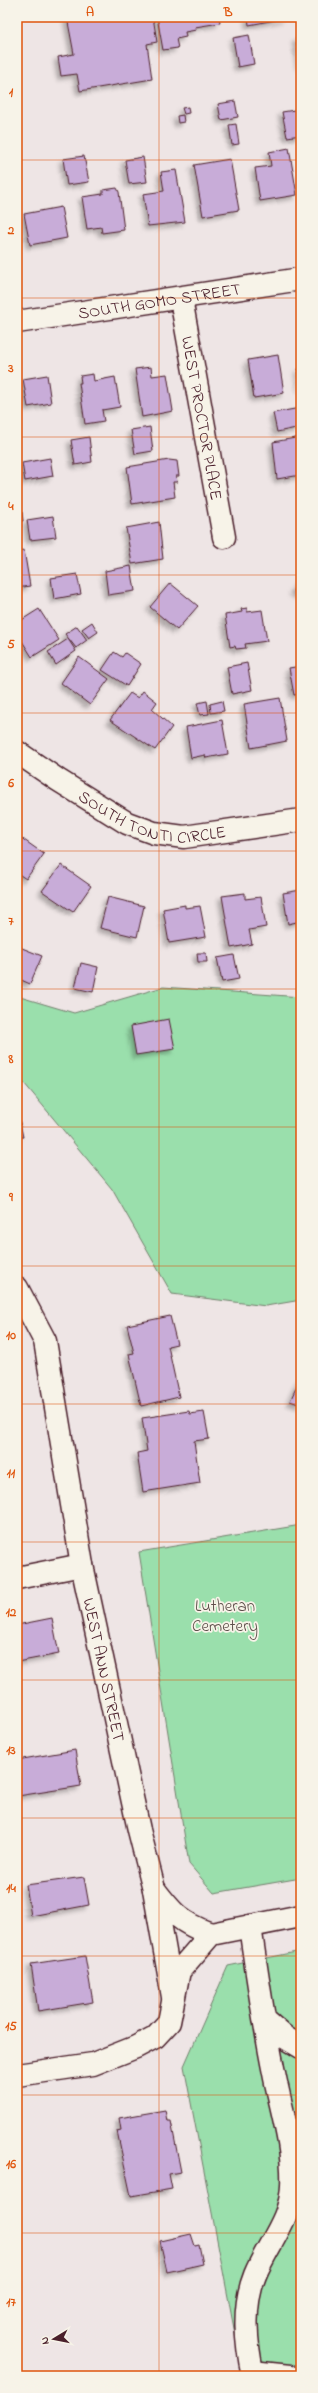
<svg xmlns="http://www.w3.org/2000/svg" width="318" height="2393" font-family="'Indie Flower',sans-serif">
<defs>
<filter id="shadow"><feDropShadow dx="-3.5" dy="3.5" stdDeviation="2" flood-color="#0004"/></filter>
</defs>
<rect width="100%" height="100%" fill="#eee5e5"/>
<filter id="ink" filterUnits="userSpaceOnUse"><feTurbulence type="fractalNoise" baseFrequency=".025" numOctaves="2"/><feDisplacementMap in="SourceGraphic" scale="8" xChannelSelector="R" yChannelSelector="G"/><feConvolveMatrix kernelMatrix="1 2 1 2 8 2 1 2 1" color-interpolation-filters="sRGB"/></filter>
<g filter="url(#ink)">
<!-- green -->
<path fill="#9adfac" stroke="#727f6c" d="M163 987 301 997V1300L266 1306 172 1294 112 1189 24 1083 17 1082V993L20 997 74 1013Z
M301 1525V1878L214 1893 189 1864 139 1552Z
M301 1951V2376H243L184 2066 228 1966Z"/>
<!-- building -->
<path fill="#c8acd8" stroke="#4a1f2b" filter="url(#shadow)" d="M67 17H153L157 42 147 44 152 79 80 91 77 74 61 76 58 57 74 54Z
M157 17H219L220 23 195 27 196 30 185 32 186 37 176 39 178 48 163 50Z
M248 17H286V18L249 25Z
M249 35 254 64 238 67 233 38Z
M301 37V66H300L296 38Z
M235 101 238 117 221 120 218 104Z
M188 107 189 113 184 114 182 108Z
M301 109V135L287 137 282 112Z
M183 115 184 122 178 123 177 116Z
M236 124 239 144 232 145 229 125Z
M289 148 297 195 260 201 255 168 271 166 269 152Z
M84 156 89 182 67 185 63 159Z
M143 157 147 182 129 184 125 160Z
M230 159 239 210 203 216 194 165Z
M176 170 185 222 148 226 143 194 164 191 161 172Z
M117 188 119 192 124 230 102 233 101 227 87 229 82 197 103 194V190Z
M61 207 67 238 30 245 24 214Z
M278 355 284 393 254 398 248 360Z
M151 367 152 376 167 374 173 411 142 417 135 369Z
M298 369H301V389Z
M93 374 94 381 115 377 120 407 102 410 104 421 85 424 79 383H81L80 376Z
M47 375 51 403 28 407 23 379Z
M300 408 301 427 277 432 273 413Z
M150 427 153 451 135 454 131 430Z
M89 437 92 462 75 465 71 440Z
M301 437V475L277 479 273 442Z
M50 458 53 476 25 481 22 463Z
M169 460 177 461 179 476H176L177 482H173L175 497 132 504 127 467Z
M17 504 18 513 22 512 23 521H20L21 527 17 528Z
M53 516 56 537 30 540 27 520Z
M159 522 163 559 132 564 126 528Z
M24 550 30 586 17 588V551Z
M131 566 135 591 108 595 105 571Z
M77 574 81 594 54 599 51 578Z
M301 578V596L293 591Z
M170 583 198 606 177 630 150 607Z
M247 608V612L262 610 267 641 245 644 246 648 236 649 235 646 230 647 225 615 242 612 241 609Z
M39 609 59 640 32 657 17 633V623Z
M92 622 98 632 89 638 82 629Z
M77 626 87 640 76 648 65 634Z
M68 639 76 651 56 665 48 652Z
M114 652 122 657 125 653 141 664 127 686 102 670Z
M79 657 109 679 90 705 61 683Z
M247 663 252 690 232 694 227 667Z
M301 666V694L294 695 289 668Z
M143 691 157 702 152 709 172 727 155 750 110 720 130 693 138 698Z
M280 698 287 741 251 748 244 704Z
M207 701 209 714 200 715 197 703Z
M222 701 224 711 211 713 210 704Z
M222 720 228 754 206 758 205 755 191 758 186 727Z
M17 835 44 854 26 879 17 873Z
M61 865 91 886 73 912 42 891Z
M301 890V921L288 924 283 893Z
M245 893V899L261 897 266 927 249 930 252 944 231 948 222 896Z
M108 897 144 906 137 937 100 928Z
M185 905V908L200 906 206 937 169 943 163 909Z
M17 946 42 956 30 984 17 978Z
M197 953H206L207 962H198Z
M234 955 239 979 222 982 217 958Z
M81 963 98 967 93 992 75 988Z
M169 1019 175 1049 136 1055 131 1026Z
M17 1109 23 1137 17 1138Z
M170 1316 177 1344 168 1346 179 1397 141 1406 129 1354 134 1353 127 1325Z
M301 1377V1405L290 1401Z
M189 1411 190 1414 204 1412 209 1439 194 1441 200 1483 143 1492 137 1453 147 1451 142 1418Z
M52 1618 59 1654 17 1662V1625Z
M75 1750 81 1786 18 1796 17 1760Z
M84 1877 89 1905 31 1916 26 1885Z
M85 1956 93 2002 38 2011 31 1964Z
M165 2110 167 2121H171L181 2172 169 2174 172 2189 131 2196 117 2131 121 2130 119 2118Z
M191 2234 195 2246 199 2245 203 2264 167 2272 160 2241Z"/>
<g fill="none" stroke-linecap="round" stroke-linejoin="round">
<defs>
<g id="minor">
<path id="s1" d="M181 299 224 537"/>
<path id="s2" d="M17 322 301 279"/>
<path id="s3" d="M17 752 58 780 127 823 154 833 184 837 301 820"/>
<path id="s4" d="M17 1288 45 1341 82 1565 139 1830 154 1889 173 1997"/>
<path d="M17 1578 82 1565"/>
<path d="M154 1889C173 1914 181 1923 211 1934"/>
<path d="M250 1926C257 1975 264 2024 274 2073 281 2109 294 2148 292 2186 291 2219 267 2245 255 2275 242 2307 246 2343 253 2376"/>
<path d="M265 2020 286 2038 301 2047"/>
<path d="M17 2075 93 2064 136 2047 155 2037 169 2022 179 1971 211 1934 301 1916"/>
<path d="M252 2372 290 2376"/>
</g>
</defs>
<!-- minor casing -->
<use href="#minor" stroke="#4a1f2b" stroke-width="25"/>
<!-- minor -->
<use href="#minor" stroke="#f7f3e8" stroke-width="22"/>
</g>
</g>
<!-- grid -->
<path fill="none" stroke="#e0560e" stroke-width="1" stroke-opacity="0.55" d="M159 17V2376M17 160H301M17 298H301M17 437H301M17 575H301M17 713H301M17 851H301M17 989H301M17 1127H301M17 1266H301M17 1404H301M17 1542H301M17 1680H301M17 1818H301M17 1956H301M17 2095H301M17 2233H301"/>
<g text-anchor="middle" stroke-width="3.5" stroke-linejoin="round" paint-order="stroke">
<!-- street labels -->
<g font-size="17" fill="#4a1f2b" stroke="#f7f3e8">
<text dy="6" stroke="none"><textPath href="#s2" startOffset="144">SOUTH GOMO STREET</textPath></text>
<text dy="6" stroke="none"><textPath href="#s1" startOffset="121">WEST PROCTOR PLACE</textPath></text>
<text dy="6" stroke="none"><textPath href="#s3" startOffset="154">SOUTH TONTI CIRCLE</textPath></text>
<text dy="6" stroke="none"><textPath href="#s4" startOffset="394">WEST ANN STREET</textPath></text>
</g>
<!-- park labels -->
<g font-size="17" fill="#5e4f4b" stroke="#f7f3e8">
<text x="225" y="1611">Lutheran<tspan x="225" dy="20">Cemetery</tspan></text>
</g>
</g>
<!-- margin -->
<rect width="318" height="2393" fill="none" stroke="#f7f3e8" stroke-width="44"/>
<!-- north arrow -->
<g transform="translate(54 2339) rotate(260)" stroke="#f7f3e8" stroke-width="3" paint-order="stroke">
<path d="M0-3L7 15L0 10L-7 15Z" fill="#4a1f2b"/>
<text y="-6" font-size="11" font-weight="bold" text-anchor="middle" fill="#4a1f2b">N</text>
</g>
<rect x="22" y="22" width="274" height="2349" fill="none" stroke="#e0560e" stroke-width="1.5"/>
<g font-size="13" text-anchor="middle" font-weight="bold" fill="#e0560e">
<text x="90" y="16">A</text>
<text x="228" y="16">B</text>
<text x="11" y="96">1</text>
<text x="11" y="234">2</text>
<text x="11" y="372">3</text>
<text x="11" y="510">4</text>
<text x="11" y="648">5</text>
<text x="11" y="787">6</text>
<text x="11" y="925">7</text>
<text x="11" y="1063">8</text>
<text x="11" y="1201">9</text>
<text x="11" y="1339">10</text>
<text x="11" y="1477">11</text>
<text x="11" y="1616">12</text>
<text x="11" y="1754">13</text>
<text x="11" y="1892">14</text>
<text x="11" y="2030">15</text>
<text x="11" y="2168">16</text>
<text x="11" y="2306">17</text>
</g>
</svg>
